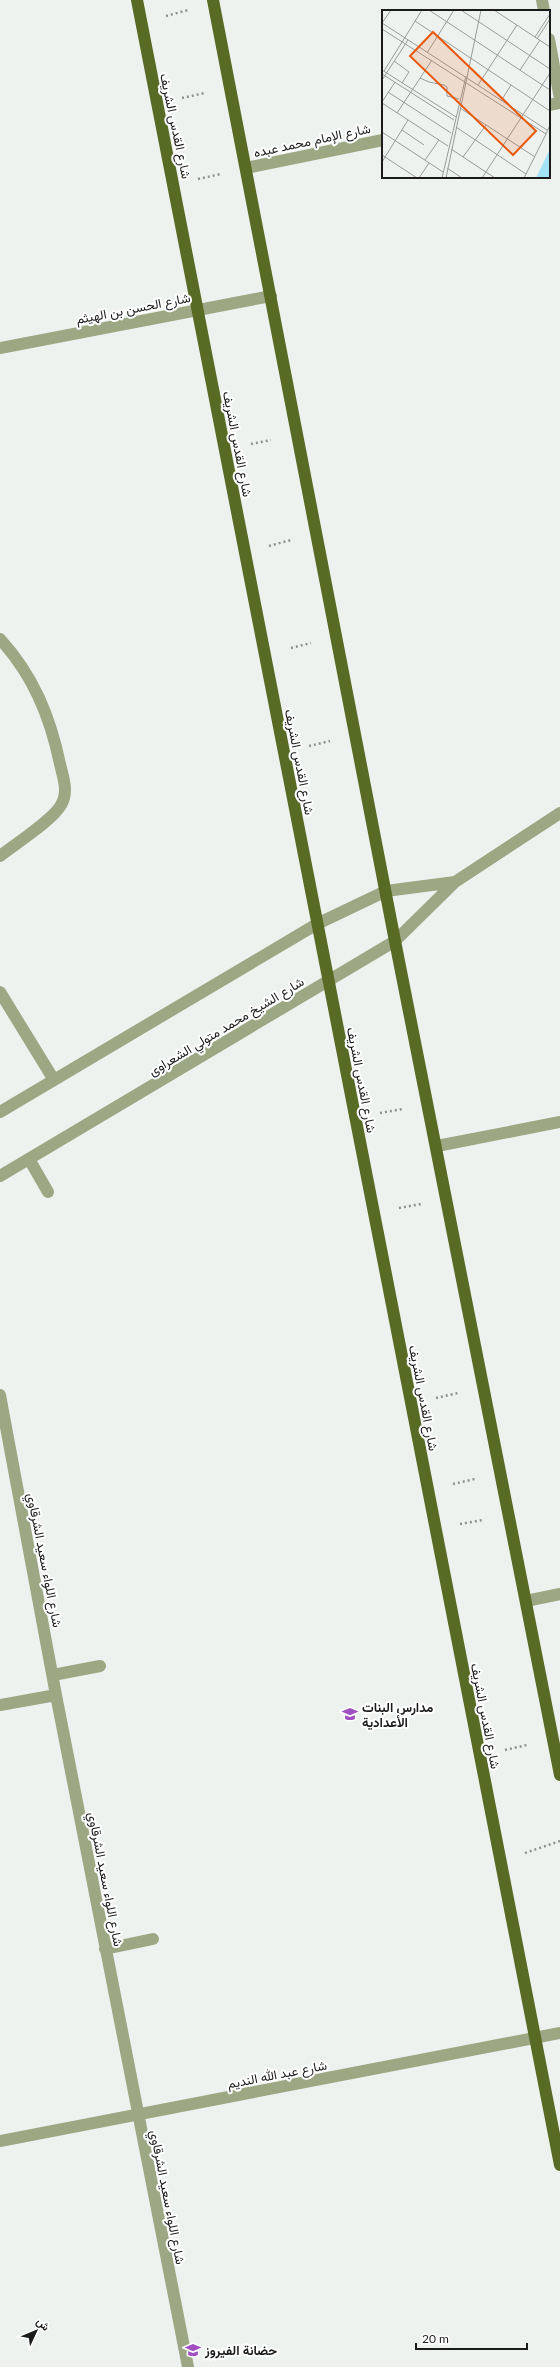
<svg xmlns="http://www.w3.org/2000/svg" width="560" height="2367" font-family="Lato,Vazirmatn,sans-serif">
<rect width="100%" height="100%" fill="#eef2ef"/>
<g fill="none" stroke-linecap="round" stroke-linejoin="round">
<!-- path -->
<path stroke="#8e918f" stroke-width="2.5" stroke-dasharray="2 3" stroke-linecap="butt" d="M166 16 188 10
M182 98 205 93
M198 179 221 174
M251 444 271 440
M269 546 291 540
M291 648 311 643
M309 746 330 741
M380 1113 403 1109
M399 1208 421 1204
M436 1398 458 1393
M453 1484 475 1479
M460 1524 483 1520
M505 1750 527 1745
M525 1853 560 1841"/>
<!-- minor -->
<path stroke="#9ca884" stroke-width="12" d="M542 0 544 11
M549 39 560 99
M549 105 560 103
M246 168 383 140
M0 348 271 296
M0 639C33 675 50 716 60 764 63 777 69 792 61 805 53 820 15 844 0 856
M0 992 54 1080
M0 1112 317 924 386 891 455 882
M437 1146 560 1122
M29 1159 48 1192
M0 1176 395 941 455 882 560 813
M0 1395 56 1695 188 2367
M526 1601 560 1594
M53 1675 100 1666
M0 1705 56 1695
M105 1949 153 1939
M0 2141 560 2033"/>
<!-- major -->
<path stroke="#576b24" stroke-width="12" d="M137 0 560 2165
M213 0 395 941 560 1775"/>
</g>
<!-- icons -->
<defs>
<symbol id="school-bare" viewBox="-9 -9 18 18"><path d="M0-5L7-2L0 1L-7-2ZM-4 1L0 2.5L4 1V4Q0 6-4 4Z" fill="#a050c1" stroke="#fff" stroke-width="2.5" paint-order="stroke"/></symbol>
</defs>
<g fill-rule="evenodd">
<use href="#school-bare" x="339" y="1703" width="22" height="22"/>
<use href="#school-bare" x="182" y="2339" width="22" height="22"/>
</g>
<g text-anchor="middle" stroke-width="4" stroke-linejoin="round" paint-order="stroke">
<!-- street labels -->
<g font-size="13" fill="#1a1b1a" stroke="#fff">
<text transform="translate(176 126) rotate(78)" y="5">شارع القدس الشريف</text>
<text transform="translate(312 140) rotate(-12)" y="5">شارع الإمام محمد عبده</text>
<text transform="translate(133 308) rotate(-11)" y="5">شارع الحسن بن الهيثم</text>
<text transform="translate(238 444) rotate(79)" y="5">شارع القدس الشريف</text>
<text transform="translate(300 762) rotate(79)" y="5">شارع القدس الشريف</text>
<text transform="translate(226 1026) rotate(-31)" y="5">شارع الشيخ محمد متولي الشعراوى</text>
<text transform="translate(362 1080) rotate(79)" y="5">شارع القدس الشريف</text>
<text transform="translate(424 1398) rotate(79)" y="5">شارع القدس الشريف</text>
<text transform="translate(45 1560) rotate(79)" y="5">شارع اللواء سعيد الشرقاوي</text>
<text transform="translate(486 1716) rotate(79)" y="5">شارع القدس الشريف</text>
<text transform="translate(106 1879) rotate(79)" y="5">شارع اللواء سعيد الشرقاوي</text>
<text transform="translate(277 2074) rotate(-11)" y="5">شارع عبد الله النديم</text>
<text transform="translate(168 2197) rotate(79)" y="5">شارع اللواء سعيد الشرقاوي</text>
</g>
<!-- poi labels -->
<g font-size="13" font-weight="bold" fill="#1a1b1a" stroke="#fff" text-anchor="start">
<text x="362" y="1712">مدارس البنات<tspan x="362" dy="15">الأعدادية</tspan></text>
<text x="205" y="2355">حضانة الفيروز</text>
</g>
</g>
<!-- overview -->
<g transform="translate(382 10)">
<rect width="168" height="168" fill="#eef2ef"/>
<path d="M168 139V168H154Z" fill="#a3e3f7"/>
<path fill="none" stroke="#999c9a" stroke-width="1" d="M47 0 168 80M79 0 168 59M112 0 168 37M33 11 168 101M0 13 9 0M0 13 165 120M0 19 164 124 168 115M153 27 168 4M155 29 168 9M45 43 72 0M12 51 27 62 20 73M0 60 74 107M138 60 158 30M2 61 40 0M0 64 72 110M38 68 47 72 62 75 65 77V86L77 89M0 70 26 30M96 75 135 15M6 82 69 123M119 91 129 75M0 92 13 72M0 93 66 136M78 98 153 147M15 103 50 50M74 117 144 164M20 120 42 135M0 122 61 162M69 139 113 168M0 145 35 168M81 147 104 115M43 150 57 130M0 152 26 110M65 158 80 168M37 168 47 153M60 168 84 66M64 168 99 0M100 168 168 63M142 168 164 124"/>
<path fill="#e8590c" fill-opacity="0.15" stroke="#e8590c" stroke-width="2" d="M51 22 154 121 131 145 28 46Z"/>
<rect width="168" height="168" fill="none" stroke="#1a1b1a" stroke-width="2"/>
</g>
<!-- north arrow -->
<g transform="translate(36 2331) rotate(46)" stroke="#ffffff" stroke-width="3" paint-order="stroke">
<path d="M0-3L7 15L0 10L-7 15Z" fill="#1a1b1a"/>
<text y="-6" font-size="11" font-weight="bold" text-anchor="middle" fill="#1a1b1a">ش</text>
</g>
<!-- scale -->
<path d="M416 2343v6h111v-6" fill="none" stroke="#1a1b1a" stroke-width="2"/>
<text x="422" y="2343" font-size="12" fill="#1a1b1a" stroke="#ffffff" stroke-width="3" paint-order="stroke">20 m</text>
</svg>
